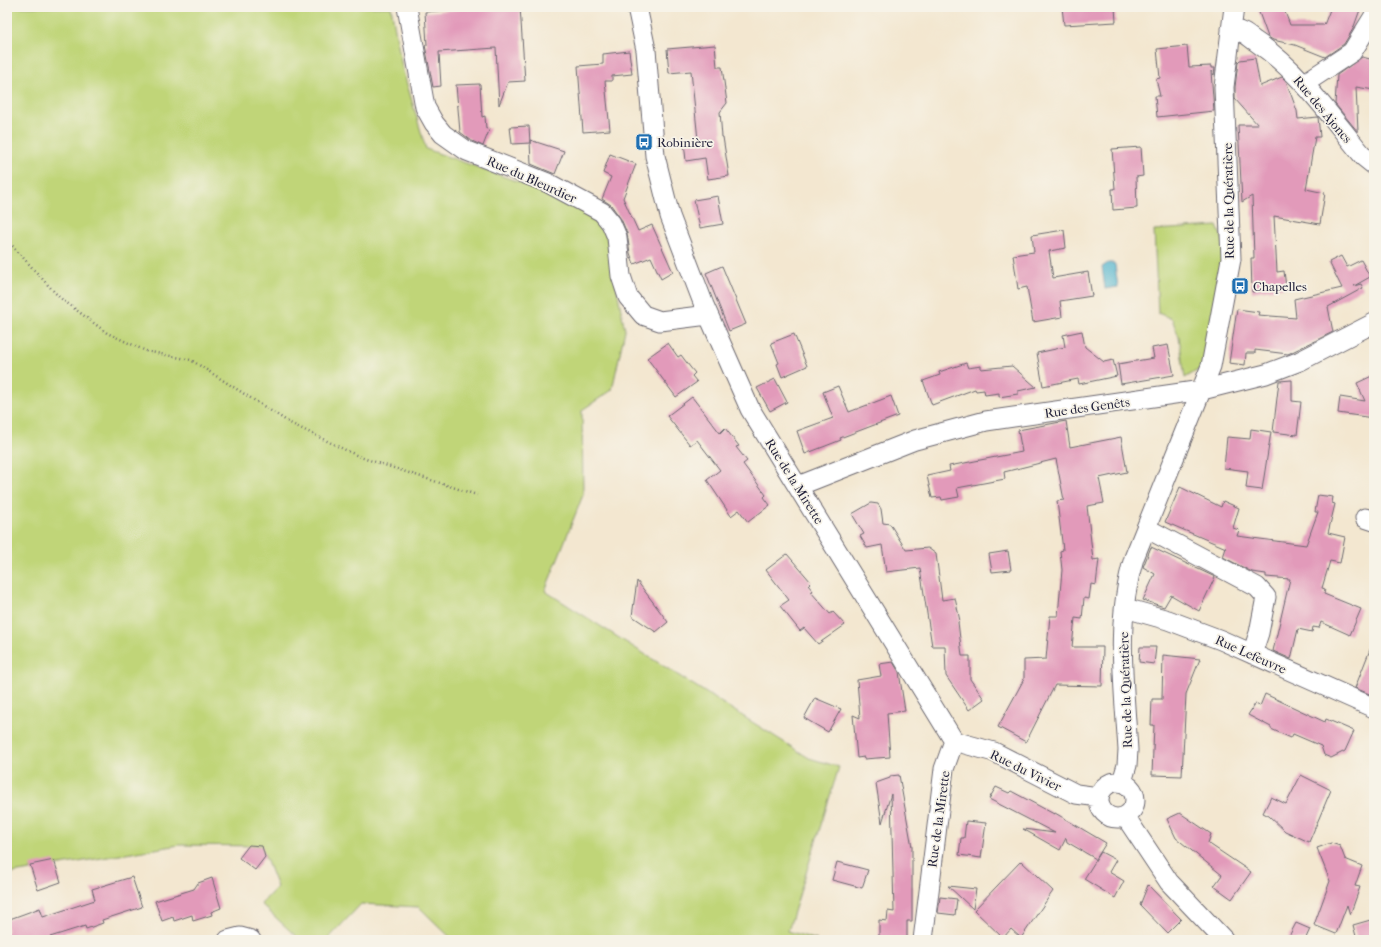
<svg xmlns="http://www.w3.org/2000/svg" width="1381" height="947" font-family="'IM FELL French Canon',serif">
<rect width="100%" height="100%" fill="#f7f3e8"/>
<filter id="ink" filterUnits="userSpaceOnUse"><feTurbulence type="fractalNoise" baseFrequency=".025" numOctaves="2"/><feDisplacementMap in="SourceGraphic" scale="8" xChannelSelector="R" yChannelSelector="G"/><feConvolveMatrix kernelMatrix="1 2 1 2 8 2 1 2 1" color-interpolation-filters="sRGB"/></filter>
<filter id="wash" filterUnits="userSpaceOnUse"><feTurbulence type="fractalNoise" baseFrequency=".012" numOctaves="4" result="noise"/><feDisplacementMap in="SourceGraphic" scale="16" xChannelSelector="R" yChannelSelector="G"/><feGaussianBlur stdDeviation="0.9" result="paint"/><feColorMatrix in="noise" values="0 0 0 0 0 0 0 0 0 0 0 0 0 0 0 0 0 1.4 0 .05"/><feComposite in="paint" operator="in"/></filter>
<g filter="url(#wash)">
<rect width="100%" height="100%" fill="#f3e7d0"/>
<!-- green -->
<path fill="#c0d578" stroke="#717c5a" d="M7 7H391L402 67 426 149 550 193 587 214 606 234 625 330 612 390 582 410 583 495 545 591 809 758 839 767 788 931 817 940H453L419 907 361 904 327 940H300L261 904 277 887 261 846 179 845 7 874Z
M1217 226 1231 259 1211 362 1185 378 1179 337 1172 319 1158 313 1154 230Z"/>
<!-- water -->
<path fill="#4eb3cd" stroke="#386a84" d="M1108 263H1114L1115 265 1118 287 1105 289 1102 267Z"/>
<g id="blocks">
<!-- building -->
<path fill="#e29aba" d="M490 7H520L525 81 508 82 499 105 496 48 439 52 441 86 433 87 425 45H427L425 12Z
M1062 7H1115L1116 22 1064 25Z
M1257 7H1283L1290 25H1324L1331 7H1361L1353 29 1344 44 1325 57 1295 45 1273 40 1268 37Z
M715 45 717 67H722L727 103 720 112 722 137H723L729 176 708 179 705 158 686 161 684 142 698 140 691 71 669 73 667 49Z
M1187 46 1189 67 1211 66V68H1215L1214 75 1211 71 1214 111 1157 117 1155 96H1160L1156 79 1160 78 1157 49Z
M629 51 632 74 612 76V81H605L610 130 583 132 578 66 603 64V54Z
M1362 57 1374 60V90L1356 87 1358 132 1335 104 1337 75Z
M1255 58 1260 86 1282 77 1286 81 1297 111 1298 119 1318 117 1320 137H1315L1306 189 1325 193 1320 224 1274 216 1277 272 1284 271 1286 287 1252 292 1251 258H1254L1252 196 1242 202 1238 125H1258L1235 99V87L1238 62 1240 60Z
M480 84 482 117 485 116 486 129 490 128 483 146 472 141 460 132 456 85Z
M529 126 530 143 512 144 510 127Z
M530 140 564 151 555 174 531 164Z
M1141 147 1143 176 1136 177 1137 208 1113 210 1112 189H1115L1112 149Z
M610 154 636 164 623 198 638 231 652 225 673 272 661 279 651 257 634 264 630 253 627 233 621 219 611 205 602 199 611 177 603 173Z
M718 196 723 224 700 228 694 200Z
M1064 230 1066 248 1049 251 1053 278 1088 272 1092 296 1060 301 1062 317 1033 322 1027 287 1018 289 1013 255 1034 252 1032 235Z
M1341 256 1347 267 1361 260 1370 277 1354 286 1361 284 1363 288 1328 307 1333 332 1288 354 1255 350V353H1246L1245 365 1229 363 1237 309 1259 312 1258 315 1296 318 1294 299 1342 288 1329 262Z
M722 266 746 324 729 331 706 273Z
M1082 331 1085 347 1104 362 1113 360 1117 376 1079 384 1078 379 1043 386 1037 353 1065 347 1063 335Z
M794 334 807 366 782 377 777 364 779 363 771 343Z
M668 343 678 357 681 355 690 367 695 373 692 376 697 382 676 397 647 358Z
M1168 345 1174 375 1121 384 1118 364 1154 358 1152 348Z
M966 363 968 368 981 366V369L1012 366 1036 387 1018 391V394L999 397V393L985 395 984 390 976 391 975 389 932 405 923 381 940 375 939 372Z
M1374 375V420L1373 418 1338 413 1340 397 1365 401 1357 383Z
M775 379 787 402 770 411 757 388Z
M1292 380V401L1301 402 1297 435 1273 432 1279 381Z
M838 386 849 412 891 396 898 416 840 438 841 440 805 454 797 431 833 418 823 392Z
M692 397 720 433 725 428 739 446 736 447 747 461 743 464 766 495 764 497 770 505 748 522 739 510 731 516 707 480 720 470 697 440 690 445 667 416Z
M1066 421 1070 447 1121 437 1127 472 1099 478 1104 503 1087 506 1093 560 1099 559 1096 585 1091 584 1089 599 1084 598 1082 619 1075 618 1072 647H1103L1102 686 1055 685 1026 742 998 727 1024 679V660L1046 659 1050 616H1058L1062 570 1060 551 1063 550 1057 501 1064 500 1056 459 1004 472 1005 479 957 488 959 497 942 500 941 497 932 498 927 476 950 471 949 466 1022 452 1018 430Z
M1251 429 1271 432 1262 490 1246 488 1248 471 1224 468 1227 437 1250 439Z
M1180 487 1221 507 1223 501 1239 508 1233 528 1239 530 1237 536 1306 545 1318 512H1315L1318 495 1333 497 1332 503 1335 504 1328 533 1345 537 1340 563 1330 561 1322 588 1325 589 1324 594 1361 609 1350 635 1321 622 1319 628 1313 627 1312 632 1298 629 1291 659 1273 651 1290 579 1266 577V574L1252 572 1223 557 1226 548 1165 522Z
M871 503 878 504 881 509 883 523 890 524 906 550 928 548 936 554 942 600 955 598 960 621 958 622 962 656H970V679L984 699 969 710 946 676 945 646H932L920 568 886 572 882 545 867 548 860 536 864 534 852 514Z
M1151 547 1215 577 1199 611 1171 595 1164 607 1143 600 1155 574 1143 567Z
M1008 551 1011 570 992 572 989 554Z
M787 554 811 582 808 585 813 591 811 592 830 614 833 612 845 625 818 644 804 628 800 631 780 606 789 600 766 570Z
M637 581 668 622 656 632 632 616Z
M1373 642H1374V696L1355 688Z
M1140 647H1156L1154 664 1139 662Z
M1163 655 1200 659 1186 694 1182 776 1152 775 1154 725H1151L1152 699H1162Z
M893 662 899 672 905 711 887 713 890 757 864 759V757L857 758 853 715 860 718 857 680 881 676 879 664Z
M1265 694 1325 722 1326 719 1354 731 1345 751 1331 758 1324 755 1321 746 1293 734 1291 738 1271 729V727L1248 715 1255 704 1260 706Z
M815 698 841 709 828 732 804 718Z
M899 775 912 847V921H907V940H879V920L887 921 888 911 894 912 891 794 882 823 876 783 890 778V776Z
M1301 775 1331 790 1309 842 1285 831 1269 816 1263 813 1271 797 1286 804Z
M996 787 1009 793 1011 791 1054 814 1055 813 1106 843 1096 859 1067 842 1066 838 1060 850 1023 829 1055 833 989 799Z
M1180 813 1211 834 1208 843 1251 872 1232 899 1214 886 1222 875 1176 838 1167 819Z
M966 821 986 823 981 858 959 855 961 838H964Z
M1331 843 1340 846 1345 859 1362 866 1355 886 1360 887 1350 915 1347 905 1336 934 1314 925 1330 881 1317 848Z
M249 845 262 846 265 857 255 870 239 858Z
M1101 852 1116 860 1109 872 1124 881 1115 898 1084 879Z
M54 860 61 882 38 890 30 865Z
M1021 861 1053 891 1021 938 1011 929 1003 938 974 910Z
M837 862 868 870 862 888 832 880Z
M132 877 142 907 102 920 103 923 86 929 85 926 50 937 51 940H7V920L40 908 43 917 95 900 92 889Z
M212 878 221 908 211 912 212 915 193 921 192 915 174 921 173 917 162 921 155 901 194 889 198 883Z
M1148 885 1181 919 1167 933 1140 905Z
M948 886 976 889 973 909Z
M940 897 957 899 955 915 938 913Z
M1374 919V940H1357L1353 925Z
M1296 923 1310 929 1305 940H1287Z"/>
</g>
</g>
<g filter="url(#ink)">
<use href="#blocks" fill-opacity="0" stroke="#6b676f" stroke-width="1"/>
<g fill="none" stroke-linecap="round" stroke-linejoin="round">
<defs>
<path id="minor" d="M407 7 425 107 434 123 443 134 467 151 548 183 602 212 611 223 617 237 621 276 628 297 643 315 660 321 708 315
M637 7 646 50 655 156 670 216 704 305 750 409 954 741 944 769 923 940
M1231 29C1241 30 1247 35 1255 41 1300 71 1330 116 1364 157L1374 165
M1305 83 1352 52 1374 16
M798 486 915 440 986 421 1202 390 1266 374 1300 361 1374 323
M1365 518 1374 521
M1146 528 1257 587 1266 597 1259 633 1252 654
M1125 608 1168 620 1221 640 1374 708
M954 741 994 752 1076 794 1099 797
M1099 800a18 18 0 1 1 36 0a18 18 0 1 1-36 0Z
M1122 782 1127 765 1128 750C1124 686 1115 620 1134 558L1211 366 1231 259 1224 87 1234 7
M1125 816 1169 882 1224 940
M228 940 240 937 251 940"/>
</defs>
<!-- minor casing -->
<use href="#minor" stroke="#6b676f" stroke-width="21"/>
<!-- path -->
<path stroke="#6b676f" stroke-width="2.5" stroke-dasharray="1 3" stroke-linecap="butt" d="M7 240 59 297 107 333 146 351 191 360 290 423 360 457 477 495"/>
<!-- minor -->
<use href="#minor" stroke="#fff" stroke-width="19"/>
</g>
</g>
<!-- icons -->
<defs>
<symbol id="bus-square" viewBox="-11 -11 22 22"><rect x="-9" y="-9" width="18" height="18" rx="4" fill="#1f6fb2" stroke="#f7f3e8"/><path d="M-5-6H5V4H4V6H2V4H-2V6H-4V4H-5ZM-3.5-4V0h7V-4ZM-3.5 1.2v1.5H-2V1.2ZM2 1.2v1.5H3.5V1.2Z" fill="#fff"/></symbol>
</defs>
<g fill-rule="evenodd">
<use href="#bus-square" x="634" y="132" width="20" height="20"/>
<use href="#bus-square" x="1230" y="276" width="20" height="20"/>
</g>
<g text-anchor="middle" stroke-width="3.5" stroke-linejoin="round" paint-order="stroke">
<!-- street labels -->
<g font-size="13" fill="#22223b" stroke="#f7f3e8">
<text transform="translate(1323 109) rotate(50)" y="5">Rue des Ajoncs</text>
<text transform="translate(532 179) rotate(24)" y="5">Rue du Bleurdier</text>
<text transform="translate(1228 201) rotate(-91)" y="5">Rue de la Quératière</text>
<text transform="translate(1087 407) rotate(-8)" y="5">Rue des Genêts</text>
<text transform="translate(795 481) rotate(58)" y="5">Rue de la Mirette</text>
<text transform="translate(1251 654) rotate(24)" y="5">Rue Lefeuvre</text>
<text transform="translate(1125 690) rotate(-92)" y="5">Rue de la Quératière</text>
<text transform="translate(1026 770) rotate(26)" y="5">Rue du Vivier</text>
<text transform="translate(938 819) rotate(-82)" y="5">Rue de la Mirette</text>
</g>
<!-- poi labels -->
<g font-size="13" fill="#22223b" stroke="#f7f3e8" text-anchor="start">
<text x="657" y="147">Robinière</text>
<text x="1253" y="291">Chapelles</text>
</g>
</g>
<!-- margin -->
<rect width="1381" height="947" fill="none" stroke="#f7f3e8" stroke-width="24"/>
</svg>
